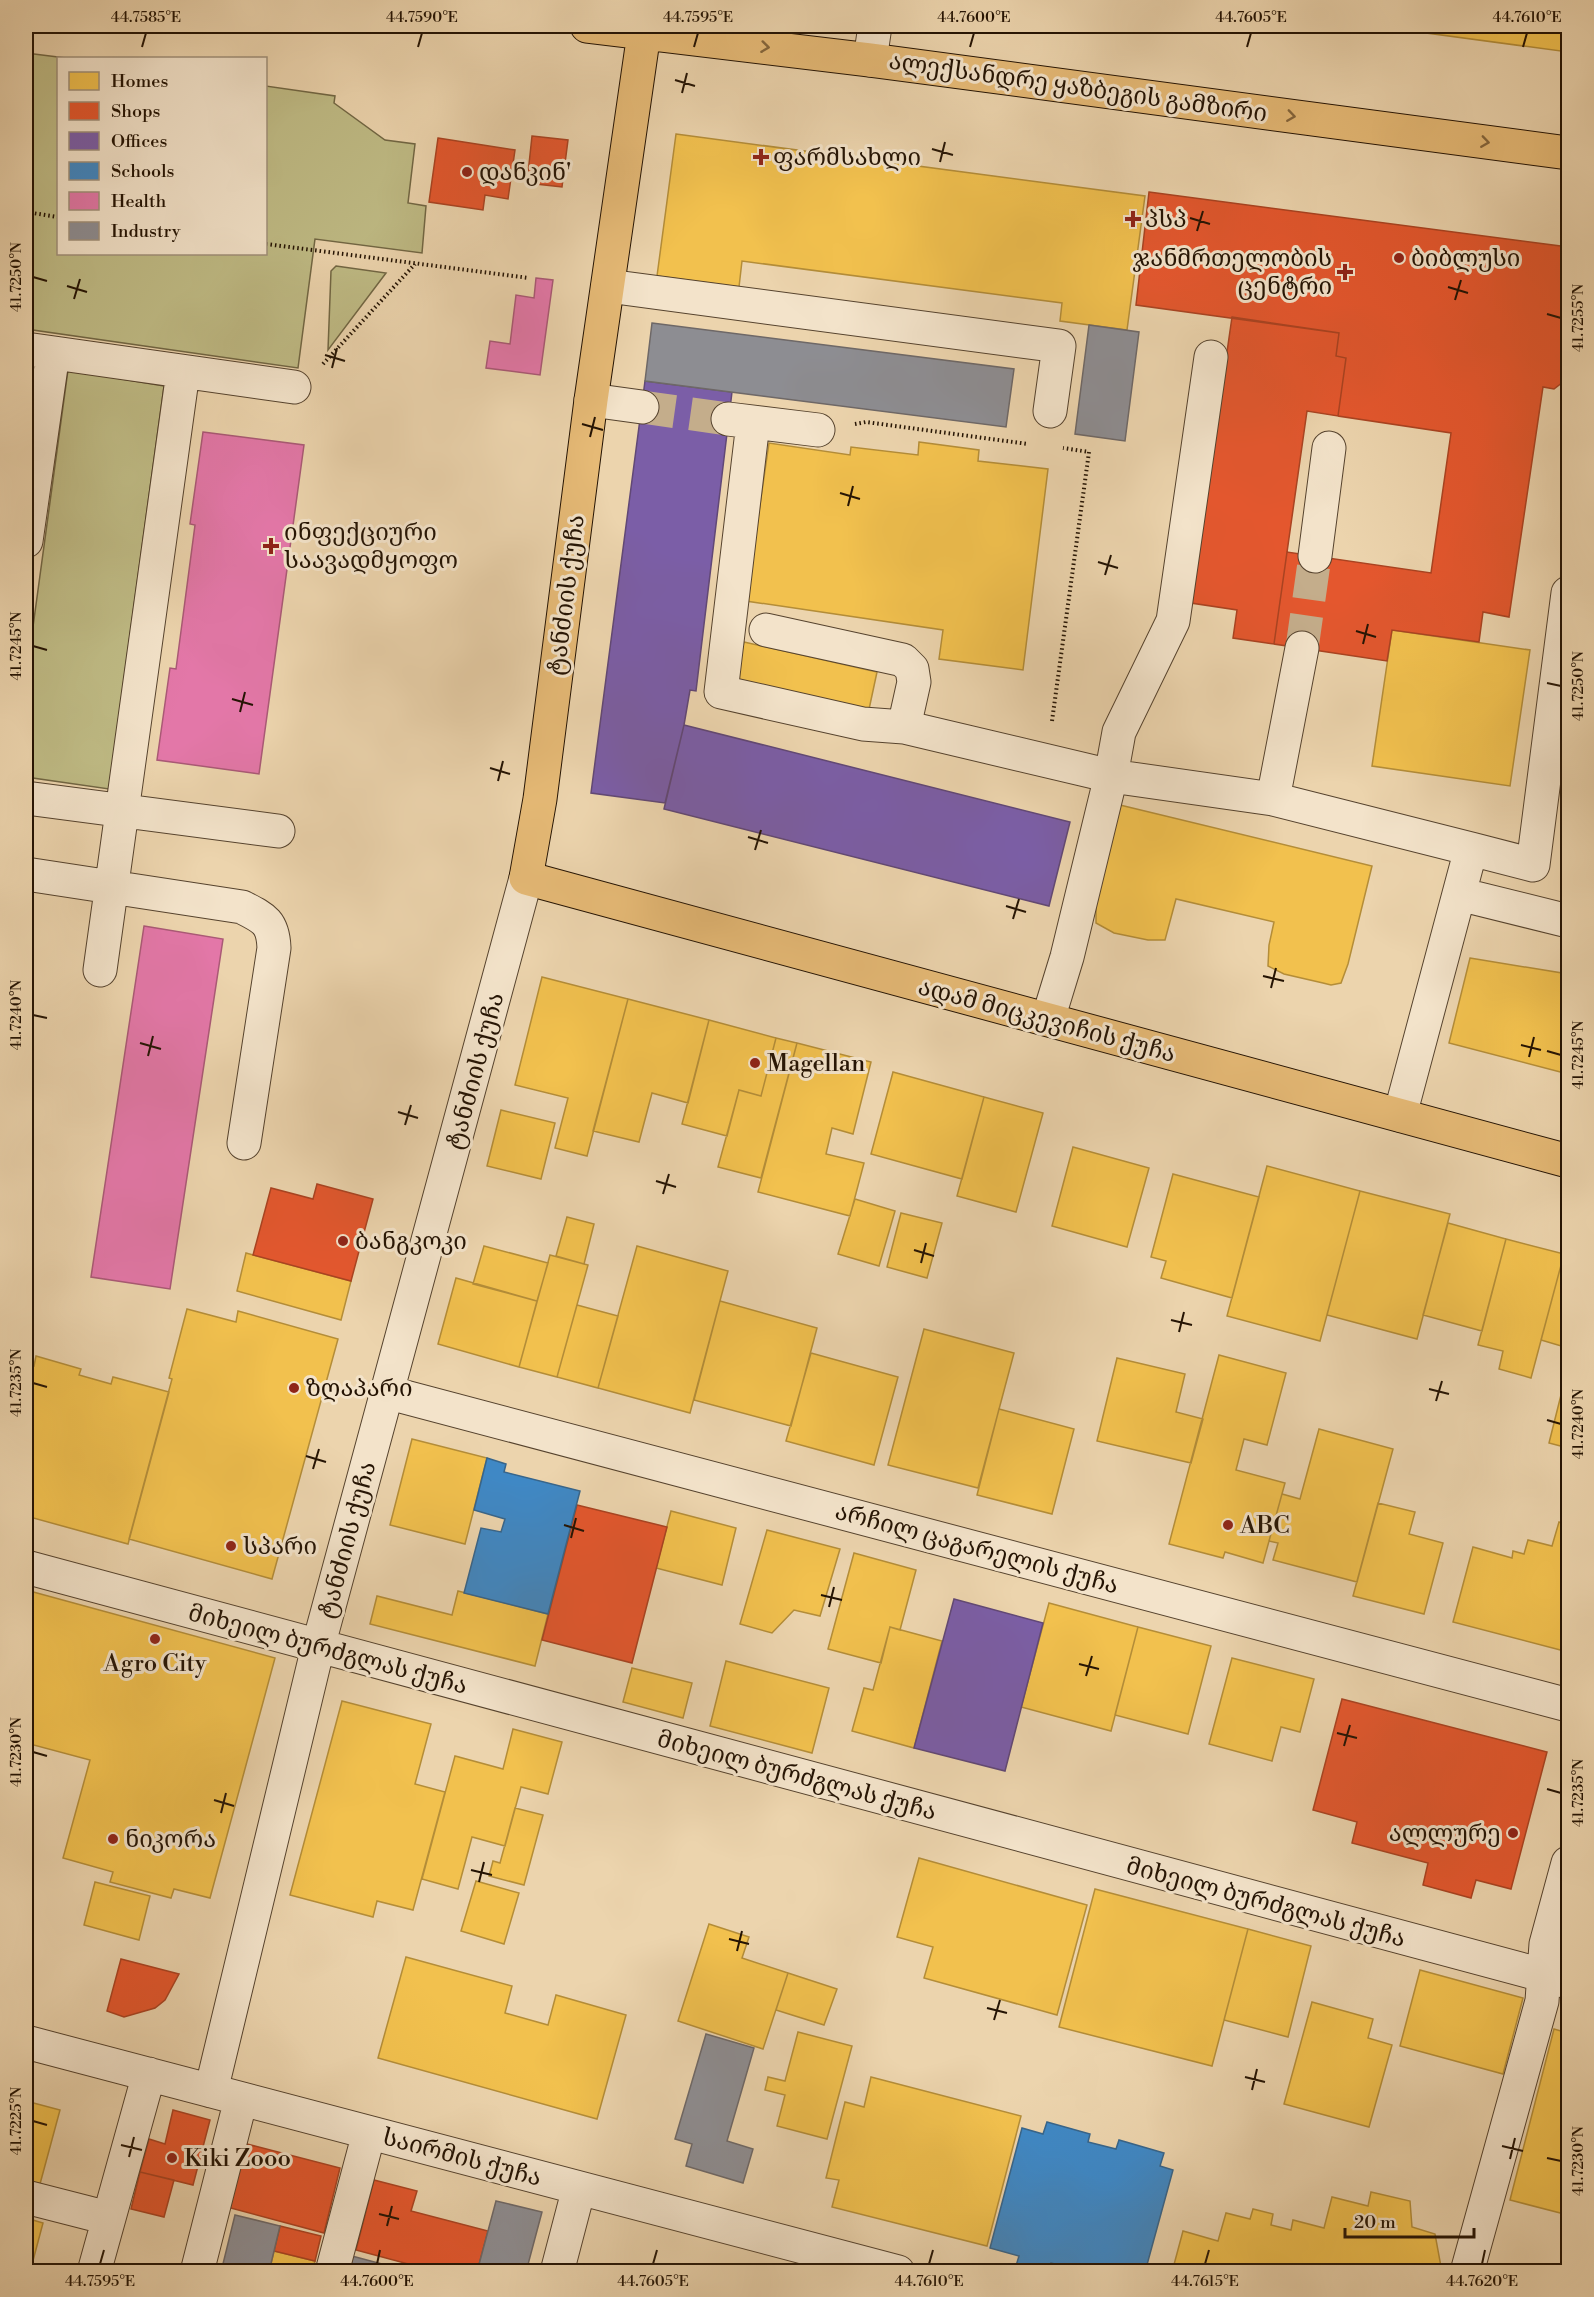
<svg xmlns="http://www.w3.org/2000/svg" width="1594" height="2297" font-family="'Libre Bodoni','Noto Serif Georgian',serif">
<rect width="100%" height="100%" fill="#ecd4ad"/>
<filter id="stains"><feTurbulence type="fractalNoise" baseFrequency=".00333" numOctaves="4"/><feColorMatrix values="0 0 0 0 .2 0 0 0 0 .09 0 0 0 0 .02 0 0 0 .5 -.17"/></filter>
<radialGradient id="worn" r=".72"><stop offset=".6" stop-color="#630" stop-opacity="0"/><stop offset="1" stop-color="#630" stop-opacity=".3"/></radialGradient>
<!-- green -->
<path fill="#bfbb85" stroke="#726744" stroke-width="1.5" d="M26 53 66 58H58V254H266V86L335 96 334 103 385 140 415 144 408 203 426 206 422 253 315 239 298 368 26 329Z
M336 266 386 273 328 350 331 271Z
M68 370 164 386 109 789 26 777V678Z"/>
<!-- homes -->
<path fill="#f2c14e" stroke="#b48d38" stroke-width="1.5" d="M1374 26H1568V52Z
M676 134 1145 196 1127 330 1060 321 1062 303 742 261 739 287 657 276Z
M919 442 979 450 978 461 1048 469 1023 670 939 659 943 630 746 601 769 443 850 455 851 447 918 455Z
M1392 630 1530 650 1510 786 1372 766Z
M744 642 877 672 868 714 734 684Z
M1120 805 1372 866 1348 964 1341 983 1331 985 1323 983 1284 974 1268 966 1269 945 1274 922 1176 899 1165 940H1148L1114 933 1096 923V904Z
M1470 958 1568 974V1074L1449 1043Z
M542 977 628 999 587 1156 555 1148 568 1098 515 1085Z
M628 999 709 1020 688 1103 652 1093 639 1142 593 1131Z
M709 1020 776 1038 761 1096 739 1090 727 1136 682 1124Z
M776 1038 797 1043 761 1178 718 1167 739 1090 761 1096Z
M797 1043 871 1062 853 1134 832 1128 826 1154 864 1163 850 1216 758 1192Z
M893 1072 984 1097 962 1179 871 1154Z
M984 1097 1043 1113 1016 1212 957 1196Z
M501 1110 555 1123 541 1179 487 1166Z
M1073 1147 1149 1168 1127 1247 1052 1226Z
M1267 1166 1360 1191 1320 1341 1227 1316Z
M1173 1174 1259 1197 1232 1298 1161 1278 1166 1261 1151 1257Z
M1360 1191 1450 1214 1417 1339 1327 1315Z
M855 1199 895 1211 879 1266 838 1254Z
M901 1213 942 1223 927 1278 887 1267Z
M567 1217 594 1224 584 1264 556 1256Z
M1448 1223 1506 1239 1482 1331 1423 1315Z
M1506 1239 1564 1254 1531 1378 1499 1369 1503 1351 1478 1345Z
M484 1246 548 1263 537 1301 473 1284Z
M637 1246 728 1271 690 1413 598 1388Z
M246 1253 351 1281 341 1320 237 1291Z
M1564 1254 1568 1256V1348L1541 1340Z
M550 1255 588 1265 557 1377 519 1367Z
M456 1278 537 1301 519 1367 438 1344Z
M720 1301 817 1328 791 1426 694 1400Z
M577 1305 618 1316 598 1388 557 1377Z
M187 1309 236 1322 238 1311 338 1339 272 1579 129 1539 172 1379 169 1378Z
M924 1329 1014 1353 978 1488 888 1465Z
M811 1353 898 1377 874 1465 786 1441Z
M1219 1355 1286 1373 1267 1445 1244 1439 1236 1470 1285 1483 1263 1563 1225 1552 1223 1558 1169 1544Z
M36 1356 81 1369 79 1375 111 1384 113 1377 169 1392 128 1544 26 1516V1364L34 1366Z
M1117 1358 1185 1374 1176 1412 1203 1419 1191 1463 1097 1441Z
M1568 1367V1448L1549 1443Z
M999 1409 1074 1429 1052 1514 977 1495Z
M1319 1429 1393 1449 1357 1582 1273 1560 1278 1543 1269 1541 1282 1494 1300 1499Z
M412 1439 487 1458 465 1544 390 1525Z
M1378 1503 1415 1512 1409 1534 1443 1543 1424 1614 1353 1596Z
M671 1511 736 1528 722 1585 656 1568Z
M1559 1522 1568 1525V1652L1453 1622 1473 1547 1512 1558 1513 1551 1524 1554 1528 1540 1552 1546Z
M767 1530 840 1549 820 1616 794 1610 772 1633 740 1624Z
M854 1553 916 1570 900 1630 890 1627 881 1663 828 1649Z
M26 1590 275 1658 210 1898 174 1889 171 1898 110 1882 113 1872 63 1858 90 1760 26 1743Z
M458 1591 548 1614 535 1666 370 1624 377 1596 452 1615Z
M1049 1603 1138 1627 1111 1731 1021 1707Z
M890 1627 942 1641 914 1748 852 1731 864 1688 873 1690Z
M1138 1627 1211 1646 1188 1734 1115 1715Z
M1232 1658 1314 1679 1300 1732 1281 1727 1272 1761 1209 1744Z
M726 1661 829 1688 812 1753 710 1726Z
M632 1668 692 1683 683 1718 623 1702Z
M342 1701 431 1724 415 1784 445 1792 413 1910 377 1901 373 1917 290 1895Z
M513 1729 562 1742 548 1794 521 1787 505 1846 472 1837 458 1889 422 1879 455 1756 503 1769Z
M515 1808 543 1815 524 1885 489 1876 493 1861 500 1863Z
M919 1858 1087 1905 1057 2015 924 1978 933 1947 897 1937Z
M476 1881 519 1893 504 1944 461 1931Z
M95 1882 150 1896 139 1940 84 1925Z
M1095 1889 1248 1929 1212 2066 1059 2027Z
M709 1924 749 1937 742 1958 788 1973 763 2049 678 2021Z
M1248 1929 1311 1946 1288 2037 1224 2020Z
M406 1957 512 1986 505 2013 548 2025 556 1995 626 2015 597 2119 378 2058Z
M1420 1970 1523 1998 1503 2074 1400 2046Z
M788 1973 837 1989 824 2025 776 2010Z
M1312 2002 1373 2019 1368 2038 1392 2045 1369 2127 1284 2104Z
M1554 2029 1568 2033V2215L1510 2200Z
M798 2032 852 2046 827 2139 777 2126 785 2095 765 2090 768 2077 785 2081Z
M871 2077 1021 2116 987 2246 832 2207 839 2180 826 2178 845 2102 864 2107Z
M26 2101 60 2110 40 2184 26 2180Z
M1371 2192 1410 2201 1412 2227 1435 2234 1442 2272H1172L1183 2231 1218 2241 1226 2213 1250 2219 1253 2209 1273 2214 1271 2225 1291 2230 1293 2220 1324 2228 1332 2197 1368 2206Z
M26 2218 43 2223 30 2272H26Z
M274 2251 315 2261 312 2272H269Z
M1499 2266 1521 2272H1497Z"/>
<!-- shops -->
<path fill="#e4572e" stroke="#aa4321" stroke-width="1.5" d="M532 136 568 140 562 187 527 183Z
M438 138 515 150 508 199 485 195 483 210 429 202Z
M1149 192 1568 247 1567 379 1554 389 1543 387 1509 617 1483 612 1479 642 1392 630 1387 661 1274 644 1287 552 1431 573 1451 433 1338 416 1346 358 1336 356 1339 333 1136 305Z
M1232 317 1339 333 1336 356 1346 358 1338 416 1307 411 1274 644 1233 638 1237 610 1191 603Z
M317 1184 373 1199 351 1281 253 1255 271 1188 313 1199Z
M577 1505 667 1527 632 1663 542 1640Z
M1342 1699 1547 1752 1511 1889 1476 1880 1471 1898 1423 1885 1428 1863 1352 1843 1357 1822 1313 1810Z
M121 1959 179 1974 165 2000 155 2008 124 2017 107 2011Z
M173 2110 210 2120 193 2185 140 2172 149 2139 165 2144Z
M243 2143 340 2168 324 2233 227 2207Z
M140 2172 174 2180 164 2217 131 2209Z
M374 2180 417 2191 411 2211 488 2231 477 2272H438L356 2250Z
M280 2226 321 2236 315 2261 274 2251Z"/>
<!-- offices -->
<path fill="#7b5ea7" stroke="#614876" stroke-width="1.5" d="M645 381 732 392 696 691 690 690 684 725 665 803 591 793Z
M684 725 1070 822 1049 906 664 809Z
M954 1599 1043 1623 1005 1771 914 1748Z"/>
<!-- schools -->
<path fill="#3f88c5" stroke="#37658b" stroke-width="1.5" d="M487 1458 506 1464 504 1472 580 1491 548 1614 464 1593 481 1528 501 1532 505 1519 474 1510Z
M1047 2122 1090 2134 1088 2142 1116 2149 1119 2140 1164 2153 1160 2166 1173 2170 1145 2272H1083L1051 2263 1049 2272H1025L1015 2269 1019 2256 990 2248 1022 2128 1043 2134Z"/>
<!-- health -->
<path fill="#e377a8" stroke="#aa5976" stroke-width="1.5" d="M536 278 553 280 540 375 486 368 490 341 510 344 516 295 534 298Z
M203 432 304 445 259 774 157 760 170 668 176 669 195 525 190 524Z
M144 926 223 939 170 1289 91 1277Z"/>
<!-- industry -->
<path fill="#8d8d92" stroke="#6e6867" stroke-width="1.5" d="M652 323 1014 369 1006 427 645 381Z
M1089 325 1139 332 1125 441 1075 434Z
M706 2034 754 2048 727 2141 753 2149 743 2183 686 2166 692 2144 675 2139Z
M496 2201 542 2212 526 2272H477Z
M235 2215 280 2226 269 2272H221Z
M352 2256 397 2268 396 2272H347Z"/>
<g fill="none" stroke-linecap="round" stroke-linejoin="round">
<!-- minor-tunnel -->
<path stroke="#c4ad8b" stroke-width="33" stroke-dasharray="33 16" stroke-linecap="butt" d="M642 407 728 419
M1302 648 1315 556"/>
<defs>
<path id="minor" d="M870 60 875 26
M608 286 1059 346 1050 411
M26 349 294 387
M591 400 642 407
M728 419 818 430
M753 423 721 692 863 724 904 727 1111 776 1119 732 1173 621 1211 357
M26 541 53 353
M1315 556 1329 448
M766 630 903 660 912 669 914 682 904 727
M26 798 278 831
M1273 799 1302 648
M26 874 242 907C264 918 273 922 274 948L244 1143
M1459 894 1568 921
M100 970 183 372
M1048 1019 1067 957 1111 776 1273 799 1471 849
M1400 1115 1471 849 1533 865 1568 593
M386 1392 1568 1705
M26 1567 1568 1982
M26 2042 898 2272
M211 2091 318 1647 526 878
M26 2197 108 2218
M94 2272 149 2074
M197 2272 241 2099
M332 2272 369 2133
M557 2272 579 2188
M1467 2272 1542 2001 1546 1944 1568 1863"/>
<path id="major" d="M587 26 870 60 1568 153
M645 26 591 400 540 799 526 878 1568 1161"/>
</defs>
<!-- minor casing -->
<use href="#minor" stroke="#56432e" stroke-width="35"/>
<!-- major casing -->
<use href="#major" stroke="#241303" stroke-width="35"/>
<!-- path -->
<path stroke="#241303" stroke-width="4" stroke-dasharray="1.5 3" stroke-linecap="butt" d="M26 212 58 217
M266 244 529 278
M323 364 415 264
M855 424 866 422 1028 444
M1052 721 1089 452 1063 448"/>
<!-- minor -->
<use href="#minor" stroke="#f3e3ca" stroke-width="33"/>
<!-- major -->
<use href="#major" stroke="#e6ba76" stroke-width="33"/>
</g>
<!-- one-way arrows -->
<defs><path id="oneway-chevron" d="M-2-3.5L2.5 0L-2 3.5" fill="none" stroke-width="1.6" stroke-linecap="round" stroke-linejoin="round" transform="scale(1.5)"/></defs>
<g stroke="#85663c">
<use href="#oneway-chevron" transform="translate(765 47) rotate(7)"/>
<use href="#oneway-chevron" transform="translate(1291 116) rotate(8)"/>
<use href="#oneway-chevron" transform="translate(1485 142) rotate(8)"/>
</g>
<!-- ticks -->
<path fill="none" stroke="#241303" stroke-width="2" d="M142 47 146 33M418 47 422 33M694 47 698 33M970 47 974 33M1247 47 1251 33M1523 47 1527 33M675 80 695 86M682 93 687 73M932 149 953 155M940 162 945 142M1190 218 1210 224M1197 231 1203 211M33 277 47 281M67 286 87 292M1448 287 1468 293M74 299 80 279M1455 300 1461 280M1547 314 1561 318M325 355 345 361M332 368 337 348M582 424 603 430M590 437 595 417M840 493 860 499M848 506 853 486M1098 562 1118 568M1105 575 1111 555M1356 631 1376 637M1363 644 1368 624M33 646 47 650M1547 683 1561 686M232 699 253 705M240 712 245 692M490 768 510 774M498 781 503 761M748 837 768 843M755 850 761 830M1006 906 1026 912M1013 919 1019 899M1263 976 1284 981M1271 988 1276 968M33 1015 47 1018M140 1043 161 1049M1521 1045 1541 1050M1547 1051 1561 1055M148 1056 153 1036M1529 1057 1534 1037M398 1112 418 1118M405 1125 411 1105M656 1181 676 1187M663 1194 669 1174M914 1250 934 1256M921 1263 926 1243M1171 1320 1192 1325M1179 1332 1184 1312M33 1383 47 1387M1429 1389 1449 1394M1436 1401 1442 1381M1547 1420 1561 1424M306 1456 326 1462M313 1469 319 1449M564 1525 584 1531M571 1538 576 1518M821 1595 842 1600M829 1607 834 1587M1079 1664 1099 1669M1086 1676 1092 1656M1337 1733 1357 1738M1344 1746 1350 1725M33 1752 47 1756M1547 1789 1561 1793M214 1800 234 1806M221 1813 226 1793M471 1870 492 1875M479 1882 484 1862M729 1939 749 1944M737 1951 742 1931M987 2008 1007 2013M994 2020 1000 2000M1245 2077 1265 2082M1252 2090 1257 2069M33 2121 47 2125M121 2145 142 2150M1502 2146 1523 2151M129 2157 134 2137M1547 2158 1561 2161M1510 2159 1515 2138M379 2214 399 2219M387 2226 392 2206M100 2264 104 2250M377 2264 380 2250M653 2264 657 2250M929 2264 933 2250M1205 2264 1209 2250M1482 2264 1485 2250"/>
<!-- markers -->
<g fill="#8f2418" stroke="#f3e3ca" stroke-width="2">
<path d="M758 148h6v6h6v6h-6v6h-6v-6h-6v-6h6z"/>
<circle cx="467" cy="172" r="6"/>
<path d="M1130 210h6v6h6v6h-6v6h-6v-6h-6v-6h6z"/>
<circle cx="1399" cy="258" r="6"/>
<path d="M1342 263h6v6h6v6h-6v6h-6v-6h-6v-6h6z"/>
<path d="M268 537h6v6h6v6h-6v6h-6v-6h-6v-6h6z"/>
<circle cx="755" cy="1063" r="6"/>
<circle cx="343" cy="1241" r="6"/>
<circle cx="294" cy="1388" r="6"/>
<circle cx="1228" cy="1525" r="6"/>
<circle cx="231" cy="1546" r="6"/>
<circle cx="155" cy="1639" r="6"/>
<circle cx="1513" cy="1833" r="6"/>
<circle cx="113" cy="1839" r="6"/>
<circle cx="172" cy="2158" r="6"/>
</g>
<g text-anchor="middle" stroke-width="6" stroke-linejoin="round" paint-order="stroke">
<!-- street labels -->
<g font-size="24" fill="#241303" stroke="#f3e3ca">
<text transform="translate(1078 87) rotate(8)" y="8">ალექსანდრე ყაზბეგის გამზირი</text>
<text transform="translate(566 595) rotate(-83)" y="8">ტანძიის ქუჩა</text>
<text transform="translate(1047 1020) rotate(15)" y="8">ადამ მიცკევიჩის ქუჩა</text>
<text transform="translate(475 1071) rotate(-75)" y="8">ტანძიის ქუჩა</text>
<text transform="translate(347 1540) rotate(-75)" y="8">ტანძიის ქუჩა</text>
<text transform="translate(977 1548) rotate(15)" y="8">არჩილ ცაგარელის ქუჩა</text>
<text transform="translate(328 1649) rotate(15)" y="8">მიხეილ ბურძგლას ქუჩა</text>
<text transform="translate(797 1775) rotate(15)" y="8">მიხეილ ბურძგლას ქუჩა</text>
<text transform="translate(1266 1902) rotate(15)" y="8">მიხეილ ბურძგლას ქუჩა</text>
<text transform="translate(462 2157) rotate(15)" y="8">საირმის ქუჩა</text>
</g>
<!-- poi labels -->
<g font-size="24" fill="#241303" stroke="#f3e3ca" text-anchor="start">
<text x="773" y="165">ფარმსახლი</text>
<text x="479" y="180">დანკინ'</text>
<text x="1145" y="227">პსპ</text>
<text x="1332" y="266" text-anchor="end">ჯანმრთელობის<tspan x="1332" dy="28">ცენტრი</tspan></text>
<text x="1411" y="266">ბიბლუსი</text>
<text x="284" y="540">ინფექციური<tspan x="284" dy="28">საავადმყოფო</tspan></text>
<text x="767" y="1071">Magellan</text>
<text x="355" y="1249">ბანგკოკი</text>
<text x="306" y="1396">ზღაპარი</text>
<text x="1240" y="1533">ABC</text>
<text x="243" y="1554">სპარი</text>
<text x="155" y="1671" text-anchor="middle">Agro City</text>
<text x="1501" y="1841" text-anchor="end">ალლურე</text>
<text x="125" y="1847">ნიკორა</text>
<text x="184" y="2166">Kiki Zooo</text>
</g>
</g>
<!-- margin -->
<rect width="1594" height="2297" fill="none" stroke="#ecd4ad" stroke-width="66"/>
<!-- legend -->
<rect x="57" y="57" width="210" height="198" fill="#f3e3ca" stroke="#a0907a" stroke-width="1.5"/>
<rect x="69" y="72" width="30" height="18" fill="#f2c14e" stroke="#a0907a" stroke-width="1.5"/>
<text x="111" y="87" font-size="18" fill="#241303">Homes</text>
<rect x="69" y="102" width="30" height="18" fill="#e4572e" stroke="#a0907a" stroke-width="1.5"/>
<text x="111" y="117" font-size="18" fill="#241303">Shops</text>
<rect x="69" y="132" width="30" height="18" fill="#7b5ea7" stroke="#a0907a" stroke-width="1.5"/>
<text x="111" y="147" font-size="18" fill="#241303">Offices</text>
<rect x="69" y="162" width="30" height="18" fill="#3f88c5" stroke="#a0907a" stroke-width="1.5"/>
<text x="111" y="177" font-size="18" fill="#241303">Schools</text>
<rect x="69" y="192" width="30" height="18" fill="#e377a8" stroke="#a0907a" stroke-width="1.5"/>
<text x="111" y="207" font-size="18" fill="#241303">Health</text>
<rect x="69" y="222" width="30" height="18" fill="#8d8d92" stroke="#a0907a" stroke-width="1.5"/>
<text x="111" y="237" font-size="18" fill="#241303">Industry</text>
<!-- scale -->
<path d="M1345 2228v9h129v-9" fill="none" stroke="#241303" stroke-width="3"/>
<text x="1354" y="2228" font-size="18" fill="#241303" stroke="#f3e3ca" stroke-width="4.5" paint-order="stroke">20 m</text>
<rect x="33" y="33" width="1528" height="2231" fill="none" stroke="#241303" stroke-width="2"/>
<g font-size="15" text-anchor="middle" fill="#241303">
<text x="146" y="22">44.7585°E</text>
<text x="422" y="22">44.7590°E</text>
<text x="698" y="22">44.7595°E</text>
<text x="974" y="22">44.7600°E</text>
<text x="1251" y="22">44.7605°E</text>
<text x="1527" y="22">44.7610°E</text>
<text transform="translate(16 277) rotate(-90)" y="5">41.7250°N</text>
<text transform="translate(1578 318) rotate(-90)" y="5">41.7255°N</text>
<text transform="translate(16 646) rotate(-90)" y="5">41.7245°N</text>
<text transform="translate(1578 686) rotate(-90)" y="5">41.7250°N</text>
<text transform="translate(16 1015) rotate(-90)" y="5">41.7240°N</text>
<text transform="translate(1578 1055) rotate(-90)" y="5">41.7245°N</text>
<text transform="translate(16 1383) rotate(-90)" y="5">41.7235°N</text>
<text transform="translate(1578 1424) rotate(-90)" y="5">41.7240°N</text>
<text transform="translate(16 1752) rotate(-90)" y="5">41.7230°N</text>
<text transform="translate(1578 1793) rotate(-90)" y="5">41.7235°N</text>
<text transform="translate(16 2121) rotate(-90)" y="5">41.7225°N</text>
<text transform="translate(1578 2161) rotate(-90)" y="5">41.7230°N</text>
<text x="100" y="2286">44.7595°E</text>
<text x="377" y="2286">44.7600°E</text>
<text x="653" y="2286">44.7605°E</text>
<text x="929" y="2286">44.7610°E</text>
<text x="1205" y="2286">44.7615°E</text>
<text x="1482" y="2286">44.7620°E</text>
</g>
<rect width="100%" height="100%" filter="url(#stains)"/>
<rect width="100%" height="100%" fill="url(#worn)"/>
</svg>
